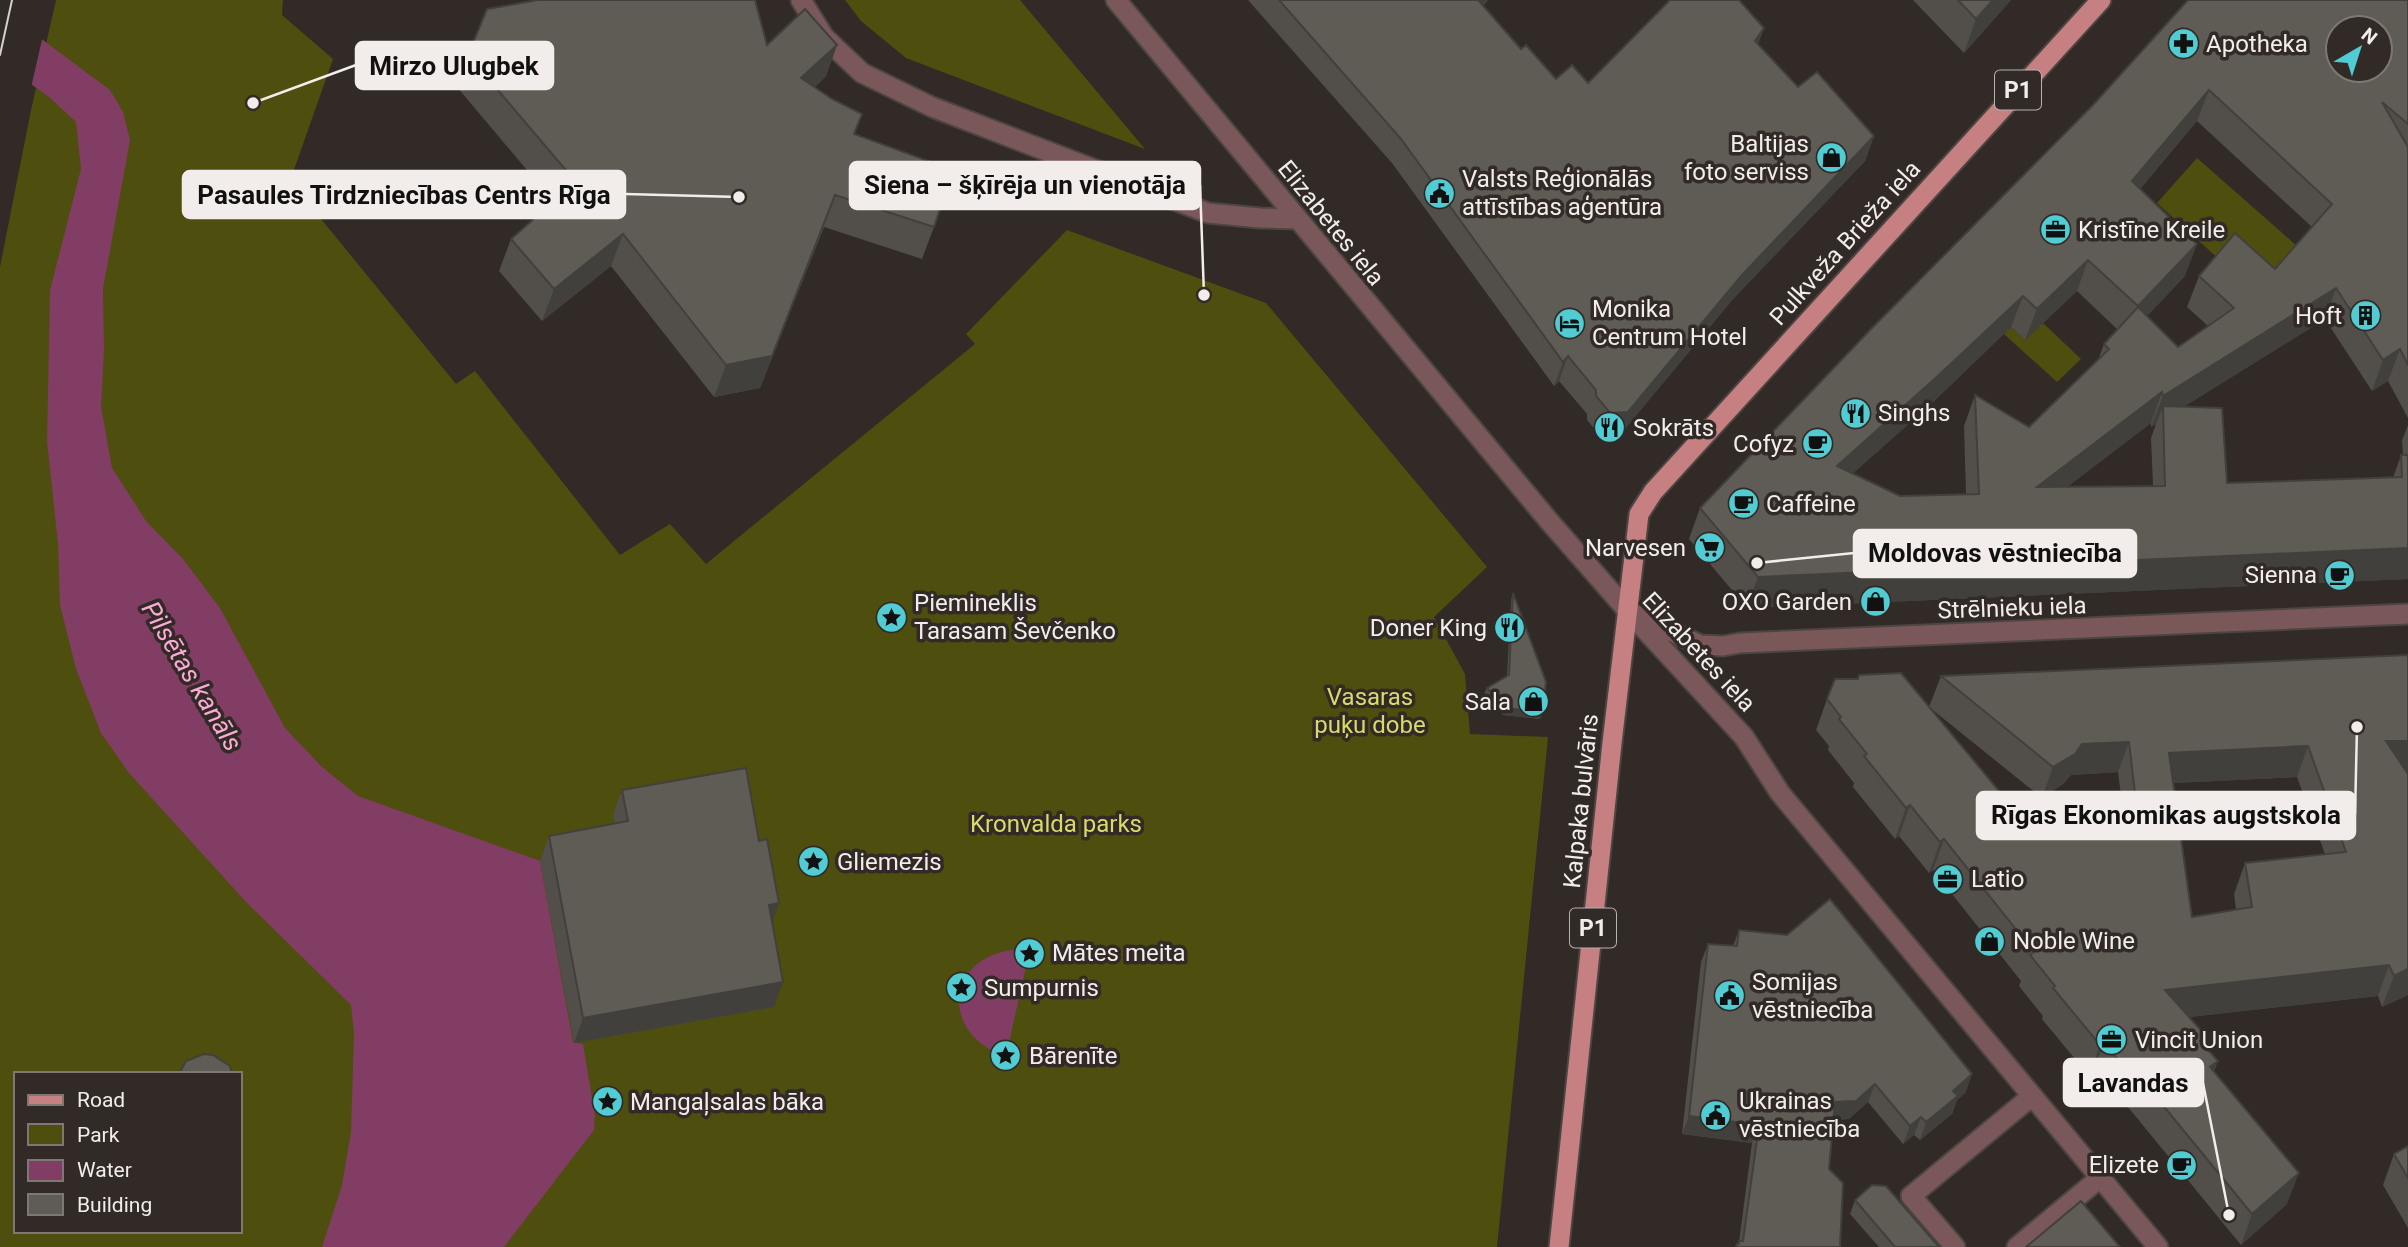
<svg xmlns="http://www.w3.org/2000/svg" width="2408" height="1247" font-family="Roboto,sans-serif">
<rect width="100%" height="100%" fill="#312a27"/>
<!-- green -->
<path fill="#4e4e0e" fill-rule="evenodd" d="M56 0H283L282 15 333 59 290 181 456 384 475 371 620 555 670 524 706 564 975 344 966 334 1067 230 1266 303 1487 567 1434 617 1465 674 1470 734 1548 737 1497 1247H0V267L31 110ZM16 1074H240V1231H16Z
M845 0H1020L1145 149 906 58 861 21Z
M2197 158 2305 253 2264 300 2157 203Z
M2043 323 2081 359 2057 382 2004 334 2011 327 2025 340Z"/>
<!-- water -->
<path fill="#813d63" d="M0 8 110 90 123 112 130 140 103 289 104 350 101 407 112 468 146 521 183 559 220 608 285 728 322 767 358 796 540 861 573 1042 583 1044 595 1116 594 1130 504 1247H322L342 1185 351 1132 354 1033 351 1005 246 902 129 773 101 733 76 669 60 605 58 544 47 441 50 290 81 169 76 122 49 97 0 62Z
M1012 950 1029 953 1006 1056C941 1036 944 959 1012 950Z"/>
<!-- pier -->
<path fill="#312a27" d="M0 4 43 35 31 88 0 67Z"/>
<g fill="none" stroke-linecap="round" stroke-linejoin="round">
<defs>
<path id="service" d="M801 0 824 37 862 73 932 107 1208 213 1260 218 1296 219
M1955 1247 1911 1196 2032 1096"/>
<path id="minor" d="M1116 0 1549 521 1627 610 1744 737 1780 793 2158 1247
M1637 615 1700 645 1723 646 1740 643 2408 614
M2017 1247 2101 1177"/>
<path id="primary" d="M1559 1247 1612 743 1639 514 1653 492 2101 0"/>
</defs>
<!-- service casing -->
<use href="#service" stroke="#4c4542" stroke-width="23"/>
<!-- minor casing -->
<use href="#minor" stroke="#4c4542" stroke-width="23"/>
<!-- primary casing -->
<use href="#primary" stroke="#4c4542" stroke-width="23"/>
<!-- service -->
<use href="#service" stroke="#7a5758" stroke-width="19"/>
<!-- minor -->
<use href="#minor" stroke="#7a5758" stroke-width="19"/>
<!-- primary -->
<use href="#primary" stroke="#c78082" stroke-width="19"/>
<!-- tram -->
<path stroke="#d5d0ce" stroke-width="2" d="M0 55 12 0"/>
</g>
<!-- wall -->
<path fill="#524e49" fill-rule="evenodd" d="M1248 0H1488L1483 6 1521 49 1556 79 1588 83 1764 28 1758 44 1798 87 1874 136 1865 161 1733 299 1619 436 1601 437 1587 420V414L1559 381 1554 386 1392 163Z
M1913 0H2011L1964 53Z
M2408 0V418L2388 381 2372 391 2325 319 2183 407 2227 483 2393 478 2401 455H2403L2402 440 2408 425V579L1747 608 1689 539 1700 508 2093 105ZM2197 121 2312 227 2275 269 2199 276 2187 307 2208 326 2178 347 2147 316 2185 276 2140 189ZM2077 291 2117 329 2104 344 2098 360 2029 427 1975 395 1964 426 1966 495 1900 496 1852 474 1929 406 2011 327 2025 340ZM2151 423V427L2156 424 2151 438 2153 486 2067 487Z
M767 45H837L826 76 815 87 934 227 922 259 824 227 760 388 714 397 611 266 542 321 499 271 511 239 553 201 457 87 468 55Z
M1513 593 1543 712 1540 719 1503 715 1484 694 1487 688 1507 676 1511 600Z
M2408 655V771H2406L2408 774V995L2382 1007 2378 996 2189 1017 2203 1044 2214 1072 2287 1204 2241 1245 2123 1101 2118 1105 2092 1074 2089 1076 2042 1019 2043 1016 2019 986 2021 981 1933 870 1929 873 1899 836 1895 839 1853 787 1854 783 1828 750 1829 746 1816 730 1827 699 1857 679 1859 675 2024 821 2087 808 2122 803 2118 772 2071 775 2063 784 2042 798 1929 707 1941 676ZM2297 777 2325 854 2245 863 2234 894 2236 910 2192 917 2173 783Z
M622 790 772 922 774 1007 574 1043 540 861 549 836 615 824 613 815Z
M1739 930 1966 1092 1957 1100 1952 1114 1920 1140 1914 1135 1903 1144 1868 1102 1849 1119 1833 1120 1829 1169 1840 1247H1736L1739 1242 1752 1143 1682 1134 1701 962 1708 944 1733 946Z
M2408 1146V1228L2383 1185 2394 1154Z
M1855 1200 1939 1247H1879L1850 1214Z"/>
<!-- shaded-wall -->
<path fill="#42403c" d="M1480 0H1488L1484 3 1481 14 1479 1Z
M1993 0H2011L1964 53 1976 19Z
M1764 28 1755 52V41Z
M837 45 826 76 790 110 801 78Z
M2209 90 2197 121 2121 212 2132 181Z
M1874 136 1865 161 1733 299 1619 436 1601 437 1610 413Z
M835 195 760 388 714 397 726 365Z
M623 234 611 266 542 321 554 289Z
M2197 244 2185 276 2126 338 2138 306Z
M2088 260 2077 291 2025 340 2037 309Z
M2336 288 2325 319 2163 420V406L2156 424 2151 427 2163 396Z
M2023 296 2011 327 1929 406 1826 497 1837 466Z
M2400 349 2388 381 2372 391 2383 360Z
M1568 356 1559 381 1554 386 1563 362Z
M2162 392 2151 423 2026 518 2037 487Z
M2408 548V579L1747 608 1758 577Z
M1505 708 1543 712 1540 719 1503 715Z
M2386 741H2408V771L2374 772Z
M2129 742 2118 772 2071 775 2063 784 2042 798 2053 767 2082 744Z
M2308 746 2297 777 2157 784 2169 753Z
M1910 805 1899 836 1895 839 1906 808Z
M1944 839 1933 870 1929 873 1940 842Z
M779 903 770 928 769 905Z
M2389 965 2378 996 2154 1021 2165 990Z
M2408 969V995L2382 1007 2394 976Z
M783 982 774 1007 574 1043 583 1018Z
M2104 1043 2092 1074 2089 1076 2100 1045Z
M2218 1061 2207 1092 2210 1067Z
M2134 1070 2123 1101 2118 1105 2130 1074Z
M1972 1074 1966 1092 1957 1100 1952 1114 1920 1140 1926 1122 1953 1091Z
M1875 1084 1868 1102 1849 1119 1828 1121 1835 1102Z
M1689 1116 1759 1125 1752 1143 1682 1134Z
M1921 1117 1914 1135 1903 1144 1910 1126Z
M2299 1173 2287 1204 2241 1245 2252 1214Z"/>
<!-- building -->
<path fill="#5f5b55" stroke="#42403c" stroke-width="2" fill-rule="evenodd" d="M538 0H755L767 45 805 9 837 45 801 78 832 99 862 114 854 134 953 170 934 227 835 195 772 356 726 365 623 234 554 289 511 239 576 182 468 55 487 9Z
M1279 0H1480L1479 1 1521 49 1526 45 1556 79 1572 65 1588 83 1670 0H1739L1764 28 1755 41 1798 87 1817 72 1874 136 1742 275 1628 412 1610 413 1596 396V390L1568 356 1563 362 1401 139Z
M1958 0H1993L1976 19Z
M2188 0H2408V124L2382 102 2408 147V365L2400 349 2383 360 2336 288 2163 396 2162 392 2037 487 2165 486 2163 406 2222 408 2227 483 2402 477 2401 455H2408V548L1758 577 1700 508 1871 329 2093 105ZM2338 28H2380V70H2338ZM2209 90 2332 204 2275 269 2235 233 2199 276 2234 308 2178 347 2138 307 2104 344 2109 349 2029 427 1975 395 1979 494 1900 496 1837 466 1940 374 2023 296 2037 309 2088 260 2138 306 2197 244 2132 181Z
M1513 593 1546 682 1543 712 1505 708 1487 688 1509 675Z
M2408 655V741H2386L2408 774V969L2394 976 2389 965 2165 990 2206 1036 2200 1041 2218 1061 2210 1067 2299 1173 2252 1214 2134 1070 2130 1074 2104 1043 2100 1045 2053 988 2055 986 2030 955 2034 952 1944 839 1940 842 1910 805 1906 808 1864 756 1867 754 1839 719 1841 717 1827 699 1835 679H1858L1859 675 1901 673 2024 821 2078 798 2087 808 2136 802 2129 742 2082 744 2075 754 2053 767 1941 676ZM2308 746 2346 852 2245 863 2252 907 2192 917 2169 753Z
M746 768 759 841 767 839 779 903 769 905 783 982 583 1018 549 836 628 821 622 790Z
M1830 899 1972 1074 1953 1091 1958 1096 1926 1122 1921 1117 1910 1126 1875 1084 1856 1101 1835 1102 1829 1169 1843 1183 1840 1247H1736L1737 1244H1739V1241H1743L1759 1125 1689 1116 1708 944 1737 946 1739 930 1787 935Z
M204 1054 213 1055 230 1066 232 1074H179L186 1061Z
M2408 1146V1178L2394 1154Z
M1872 1185 1886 1186 1939 1247H1895L1855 1200Z
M2081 1201 2120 1247H2026Z"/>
<!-- icons -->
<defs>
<symbol id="pharmacy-disc" viewBox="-11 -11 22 22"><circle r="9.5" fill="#51ccd3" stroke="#312a27"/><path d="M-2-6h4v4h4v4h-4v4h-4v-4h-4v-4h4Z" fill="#111"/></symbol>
<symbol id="shop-disc" viewBox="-11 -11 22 22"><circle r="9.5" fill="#51ccd3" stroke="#312a27"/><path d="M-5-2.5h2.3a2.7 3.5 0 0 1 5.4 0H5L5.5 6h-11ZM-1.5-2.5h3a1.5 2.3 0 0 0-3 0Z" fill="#111"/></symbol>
<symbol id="civic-disc" viewBox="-11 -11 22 22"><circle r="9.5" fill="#51ccd3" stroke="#312a27"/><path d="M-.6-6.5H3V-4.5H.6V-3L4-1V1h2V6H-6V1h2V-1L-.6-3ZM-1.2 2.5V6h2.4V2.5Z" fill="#111"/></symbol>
<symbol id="office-disc" viewBox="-11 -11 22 22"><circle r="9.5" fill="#51ccd3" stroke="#312a27"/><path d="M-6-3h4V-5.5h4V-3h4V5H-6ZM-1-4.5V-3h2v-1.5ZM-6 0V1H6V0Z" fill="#111"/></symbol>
<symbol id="building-disc" viewBox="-11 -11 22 22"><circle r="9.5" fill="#51ccd3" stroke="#312a27"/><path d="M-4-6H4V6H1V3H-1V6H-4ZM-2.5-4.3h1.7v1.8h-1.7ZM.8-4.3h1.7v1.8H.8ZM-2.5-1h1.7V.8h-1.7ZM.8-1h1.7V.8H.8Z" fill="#111"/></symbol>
<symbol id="hotel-disc" viewBox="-11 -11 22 22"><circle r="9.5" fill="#51ccd3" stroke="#312a27"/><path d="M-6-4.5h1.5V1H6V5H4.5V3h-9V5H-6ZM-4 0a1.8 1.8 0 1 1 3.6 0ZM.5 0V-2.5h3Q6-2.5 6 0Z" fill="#111"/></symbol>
<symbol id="restaurant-disc" viewBox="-11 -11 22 22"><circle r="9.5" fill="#51ccd3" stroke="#312a27"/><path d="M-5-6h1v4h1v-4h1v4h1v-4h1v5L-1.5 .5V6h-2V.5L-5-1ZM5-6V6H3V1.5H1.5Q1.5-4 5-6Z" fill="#111"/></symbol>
<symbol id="cafe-disc" viewBox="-11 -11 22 22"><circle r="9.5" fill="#51ccd3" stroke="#312a27"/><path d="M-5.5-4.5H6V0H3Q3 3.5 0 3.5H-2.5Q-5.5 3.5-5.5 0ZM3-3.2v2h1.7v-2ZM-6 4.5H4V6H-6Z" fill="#111"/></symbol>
<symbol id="supermarket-disc" viewBox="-11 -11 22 22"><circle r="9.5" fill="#51ccd3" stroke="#312a27"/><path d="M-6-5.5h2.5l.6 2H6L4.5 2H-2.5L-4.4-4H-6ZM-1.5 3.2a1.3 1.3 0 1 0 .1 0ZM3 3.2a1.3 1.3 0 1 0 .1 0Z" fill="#111"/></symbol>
<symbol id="sight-disc" viewBox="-11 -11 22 22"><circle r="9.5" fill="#51ccd3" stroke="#312a27"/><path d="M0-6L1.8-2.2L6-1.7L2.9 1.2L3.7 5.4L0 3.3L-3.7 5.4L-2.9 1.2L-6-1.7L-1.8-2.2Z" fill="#111"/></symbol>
</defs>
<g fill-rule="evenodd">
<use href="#pharmacy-disc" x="2166" y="26" width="35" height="35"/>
<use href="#shop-disc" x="1814" y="140" width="35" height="35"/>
<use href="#civic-disc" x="1422" y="176" width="35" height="35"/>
<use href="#office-disc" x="2038" y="212" width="35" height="35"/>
<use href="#building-disc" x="2348" y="298" width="35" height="35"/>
<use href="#hotel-disc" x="1552" y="306" width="35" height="35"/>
<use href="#restaurant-disc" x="1838" y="396" width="35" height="35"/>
<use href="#restaurant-disc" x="1592" y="410" width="35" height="35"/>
<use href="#cafe-disc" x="1800" y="426" width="35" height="35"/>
<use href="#cafe-disc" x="1726" y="486" width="35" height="35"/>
<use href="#supermarket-disc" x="1692" y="530" width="35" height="35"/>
<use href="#cafe-disc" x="2322" y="558" width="35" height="35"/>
<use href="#shop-disc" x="1858" y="584" width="35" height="35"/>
<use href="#sight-disc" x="874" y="600" width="35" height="35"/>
<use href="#restaurant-disc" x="1492" y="610" width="35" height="35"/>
<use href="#shop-disc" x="1516" y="684" width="35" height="35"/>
<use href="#sight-disc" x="796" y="844" width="35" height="35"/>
<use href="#office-disc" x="1930" y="862" width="35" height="35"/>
<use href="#shop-disc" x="1972" y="924" width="35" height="35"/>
<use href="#sight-disc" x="1012" y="936" width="35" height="35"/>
<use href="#sight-disc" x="944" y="970" width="35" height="35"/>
<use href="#civic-disc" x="1712" y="978" width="35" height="35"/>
<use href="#office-disc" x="2094" y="1022" width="35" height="35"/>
<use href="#sight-disc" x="988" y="1038" width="35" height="35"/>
<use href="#sight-disc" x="590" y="1084" width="35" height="35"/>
<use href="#civic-disc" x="1698" y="1098" width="35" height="35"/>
<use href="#cafe-disc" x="2164" y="1148" width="35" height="35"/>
</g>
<g text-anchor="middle" stroke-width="7" stroke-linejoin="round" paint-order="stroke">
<!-- shield labels -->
<g fill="#312a27" stroke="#b8b2b0" stroke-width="2">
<rect x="1995" y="70.5" width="46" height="39" rx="5"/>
<rect x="1570" y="908.5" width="46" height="39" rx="5"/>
</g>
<g font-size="23" font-weight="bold" fill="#f2edeb">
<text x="2018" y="98">P1</text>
<text x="1593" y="936">P1</text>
</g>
<!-- poi labels -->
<g font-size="24" fill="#f2edeb" stroke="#312a27" text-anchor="start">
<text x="2206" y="52">Apotheka</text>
<text x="1809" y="152" text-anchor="end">Baltijas<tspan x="1809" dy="28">foto serviss</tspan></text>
<text x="1462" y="187">Valsts Reģionālās<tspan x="1462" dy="28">attīstības aģentūra</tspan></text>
<text x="2078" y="238">Kristīne Kreile</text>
<text x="1592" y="317">Monika<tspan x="1592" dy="28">Centrum Hotel</tspan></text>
<text x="2342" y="324" text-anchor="end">Hoft</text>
<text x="1878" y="421">Singhs</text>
<text x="1633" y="436">Sokrāts</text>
<text x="1794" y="452" text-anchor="end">Cofyz</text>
<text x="1766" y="512">Caffeine</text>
<text x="1686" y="556" text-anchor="end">Narvesen</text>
<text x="2317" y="583" text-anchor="end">Sienna</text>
<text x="1852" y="610" text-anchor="end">OXO Garden</text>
<text x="914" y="611">Piemineklis<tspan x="914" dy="28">Tarasam Ševčenko</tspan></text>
<text x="1487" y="636" text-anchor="end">Doner King</text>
<text x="1511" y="710" text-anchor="end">Sala</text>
<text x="837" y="870">Gliemezis</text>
<text x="1971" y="887">Latio</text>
<text x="2013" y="949">Noble Wine</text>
<text x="1052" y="961">Mātes meita</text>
<text x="1752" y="990">Somijas<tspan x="1752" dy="28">vēstniecība</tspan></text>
<text x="984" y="996">Sumpurnis</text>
<text x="2135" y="1048">Vincit Union</text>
<text x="1029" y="1064">Bārenīte</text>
<text x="1739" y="1109">Ukrainas<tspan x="1739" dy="28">vēstniecība</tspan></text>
<text x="630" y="1110">Mangaļsalas bāka</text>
<text x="2159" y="1173" text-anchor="end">Elizete</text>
</g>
<!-- street labels -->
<g font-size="24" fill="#f2edeb" stroke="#312a27">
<text transform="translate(1331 223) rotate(51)" y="8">Elizabetes iela</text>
<text transform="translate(1845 243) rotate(-48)" y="8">Pulkveža Brieža iela</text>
<text transform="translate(2012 608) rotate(-2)" y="8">Strēlnieku iela</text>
<text transform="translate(1699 652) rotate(47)" y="8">Elizabetes iela</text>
<text transform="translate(1581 801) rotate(-84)" y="8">Kalpaka bulvāris</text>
</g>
<!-- park labels -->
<g font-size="24" fill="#dada6b" stroke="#312a27">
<text x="1370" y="705">Vasaras<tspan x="1370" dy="28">puķu dobe</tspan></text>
<text x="1056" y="832">Kronvalda parks</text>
</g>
<!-- water labels -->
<g font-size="26" font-style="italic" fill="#faaad3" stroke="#312a27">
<text transform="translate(192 676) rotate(59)" y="9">Pilsētas kanāls</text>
</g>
</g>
<!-- callouts -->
<path fill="none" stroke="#f2edeb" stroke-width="2.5" d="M253 103L356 65M1204 295L1200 185M739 197L625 194M1757 563L1854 553M2357 727L2355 815M2229 1215L2203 1083"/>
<g fill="#f2edeb" stroke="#312a27" stroke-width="2.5">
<circle cx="253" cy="103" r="7"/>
<circle cx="1204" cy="295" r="7"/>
<circle cx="739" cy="197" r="7"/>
<circle cx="1757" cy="563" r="7"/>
<circle cx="2357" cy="727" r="7"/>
<circle cx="2229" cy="1215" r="7"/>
</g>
<g fill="#f2edeb" stroke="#f2edeb" stroke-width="2.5">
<rect x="356" y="42" width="197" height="47" rx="7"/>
<rect x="850" y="162" width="350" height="47" rx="7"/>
<rect x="183" y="171" width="442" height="47" rx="7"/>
<rect x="1854" y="530" width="282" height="47" rx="7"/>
<rect x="1977" y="792" width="378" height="47" rx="7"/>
<rect x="2064" y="1059" width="139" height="47" rx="7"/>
</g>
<g font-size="26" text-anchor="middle" font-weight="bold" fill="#111">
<text x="454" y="75">Mirzo Ulugbek</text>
<text x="1025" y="194">Siena – šķīrēja un vienotāja</text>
<text x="404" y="204">Pasaules Tirdzniecības Centrs Rīga</text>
<text x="1995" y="562">Moldovas vēstniecība</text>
<text x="2166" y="824">Rīgas Ekonomikas augstskola</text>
<text x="2133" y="1092">Lavandas</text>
</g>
<!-- legend -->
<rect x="14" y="1072" width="228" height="161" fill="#312a27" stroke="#7e7875" stroke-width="2"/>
<rect x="28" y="1095" width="35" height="10" fill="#c78082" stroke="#7e7875" stroke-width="2"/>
<text x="77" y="1107" font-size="21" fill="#f2edeb">Road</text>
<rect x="28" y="1124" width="35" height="21" fill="#4e4e0e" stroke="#7e7875" stroke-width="2"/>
<text x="77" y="1142" font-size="21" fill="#f2edeb">Park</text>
<rect x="28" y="1160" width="35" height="21" fill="#813d63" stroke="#7e7875" stroke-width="2"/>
<text x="77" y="1177" font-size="21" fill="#f2edeb">Water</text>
<rect x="28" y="1194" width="35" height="21" fill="#5f5b55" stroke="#7e7875" stroke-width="2"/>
<text x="77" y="1212" font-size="21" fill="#f2edeb">Building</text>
<!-- north arrow -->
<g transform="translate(2359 49) rotate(39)"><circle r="33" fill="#312a27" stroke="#7e7875" stroke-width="2"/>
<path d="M0-5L12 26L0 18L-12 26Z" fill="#51ccd3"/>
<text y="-10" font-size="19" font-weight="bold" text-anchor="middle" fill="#f2edeb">N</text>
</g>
</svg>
